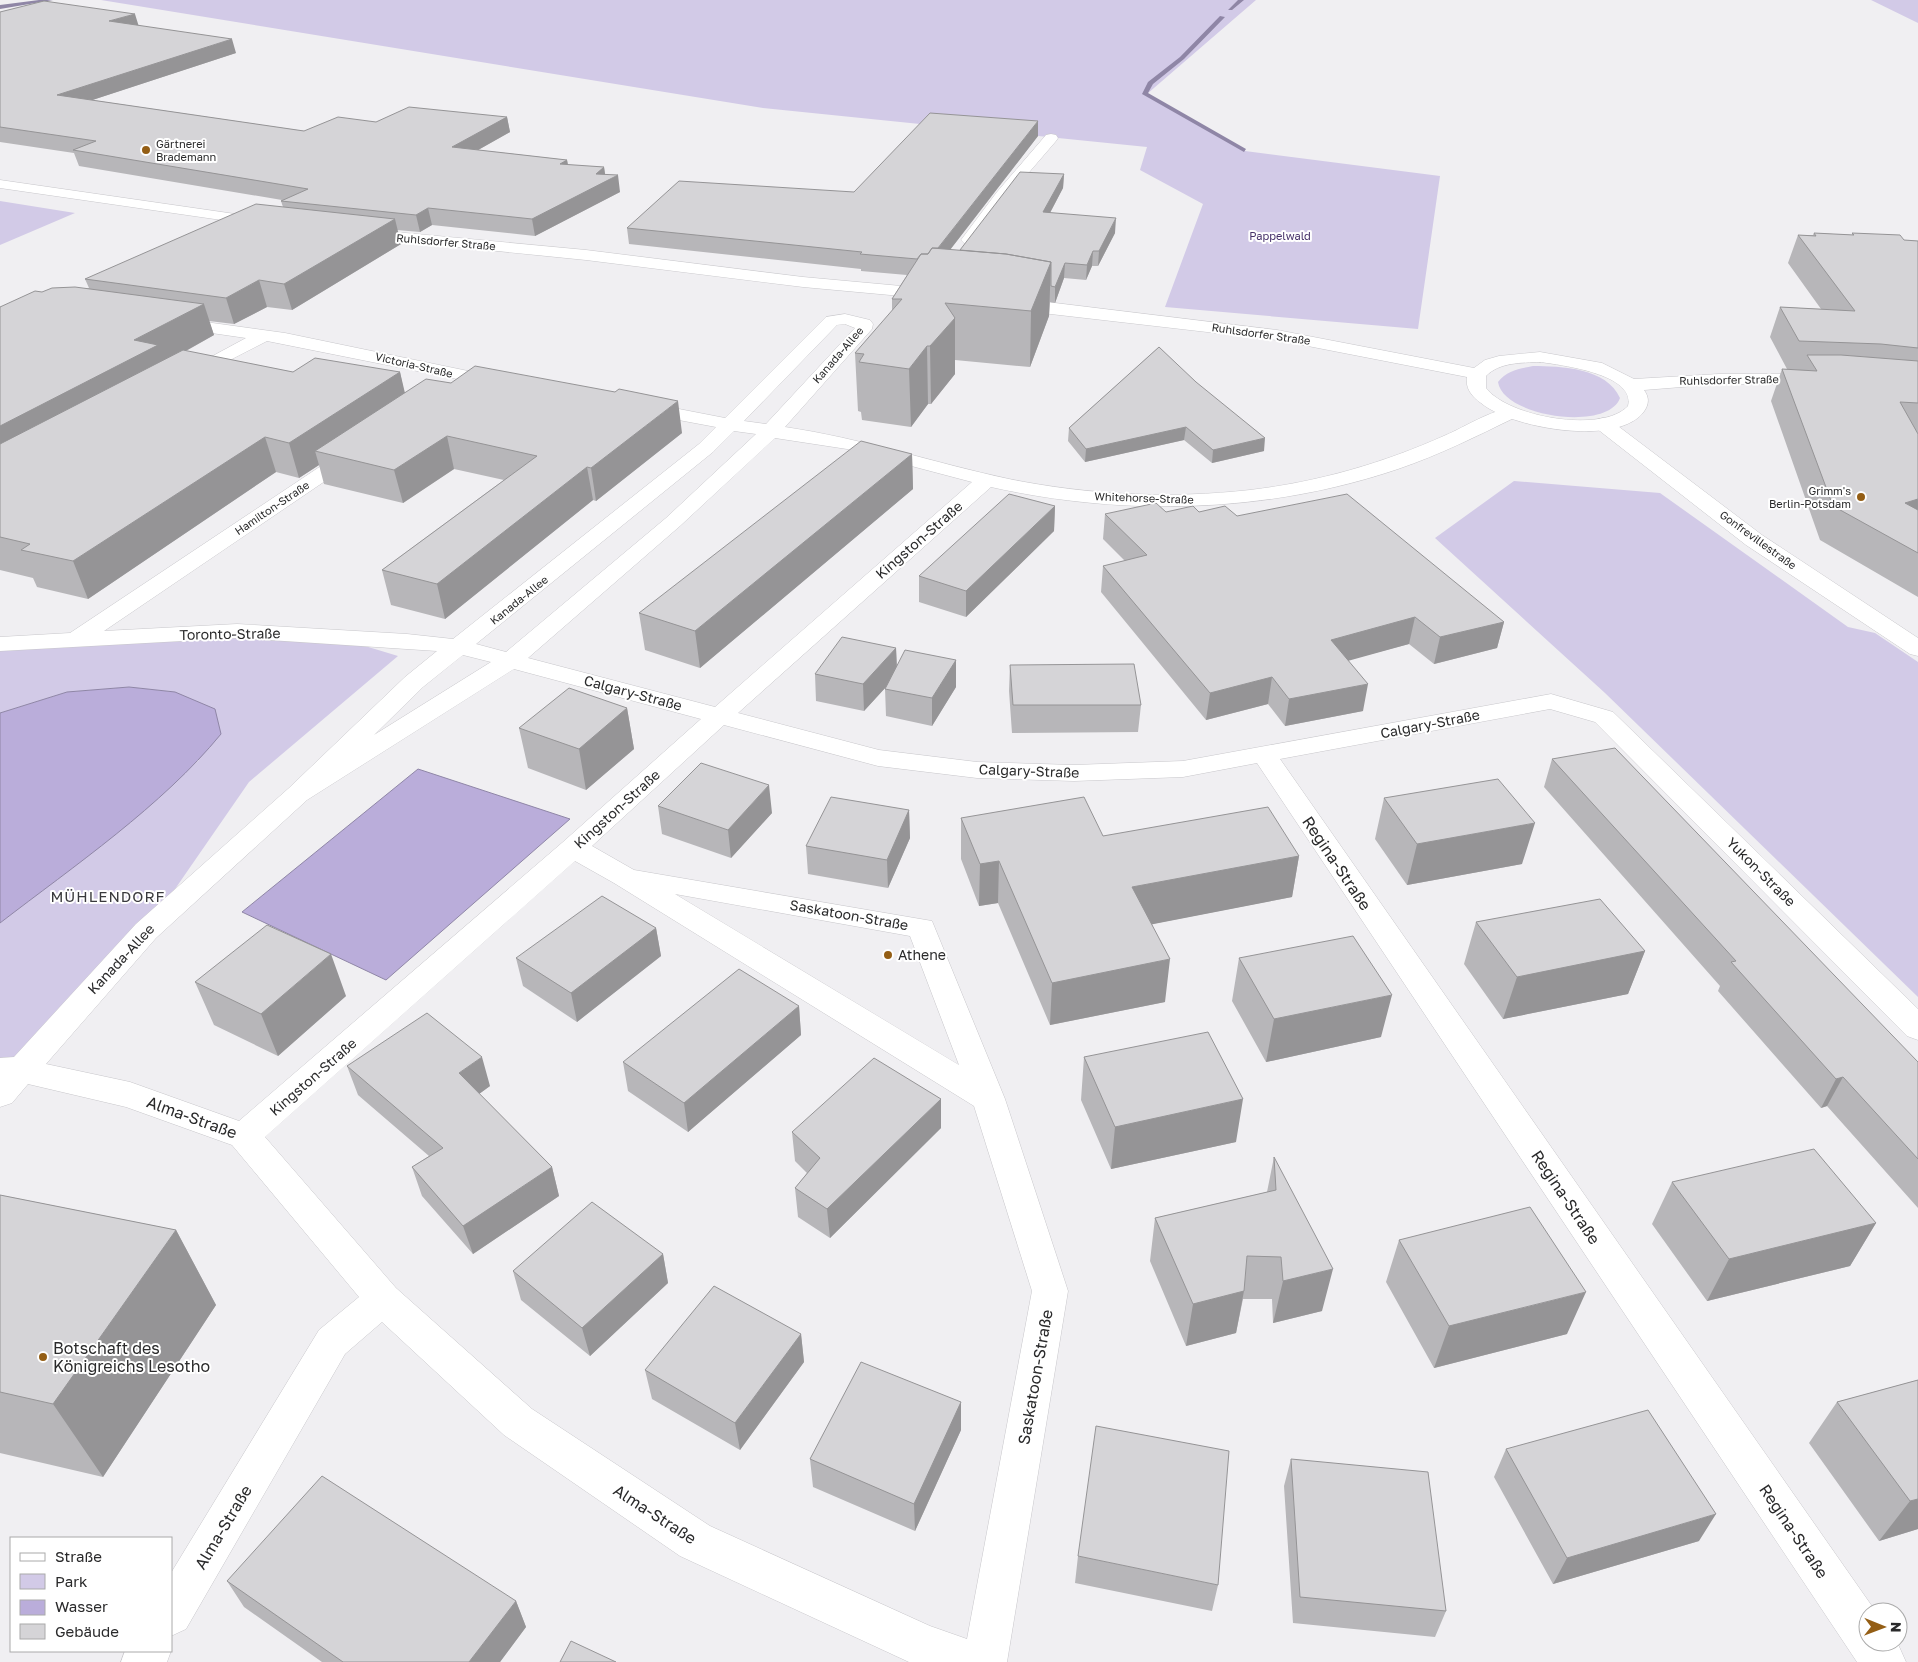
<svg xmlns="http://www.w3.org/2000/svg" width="1918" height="1662" font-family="'Golos Text',sans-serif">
<rect width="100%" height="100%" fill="#f0eff2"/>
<!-- green -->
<path fill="#d2cae7" d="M101 0H1256L1147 94 1245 151 1440 176 1418 329 1165 307 1203 204 1140 170 1147 147 763 108Z
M1871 0H1918V23Z
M0 201 75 213 0 245Z
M1533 366C1561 366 1607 368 1620 398 1608 432 1503 417 1498 382 1507 370 1519 369 1533 366Z
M1514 481 1660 493 1848 627 1875 633 1918 662V997L1605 693 1435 538Z
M332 636 398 656 249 782 146 931 20 1070 0 1069V923L136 816 199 760 175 692 129 687 67 692 0 713V644L77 639Z"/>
<!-- water -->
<path fill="#baadda" stroke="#8f86a6" d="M129 687 175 692 215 709 221 734C162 806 74 866 0 923V713L67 692Z
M418 769 570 819 386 980 242 912Z"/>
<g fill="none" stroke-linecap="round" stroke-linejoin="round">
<!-- stream -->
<path fill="#8f86a6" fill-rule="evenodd" d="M39 0H53L0 9V5Z
M1238 0H1244L1232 10H1228Z
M1220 16 1225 17 1184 59 1153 84 1148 93 1246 149 1244 152 1142 94 1148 82 1180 57Z"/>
<defs>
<path id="minor" d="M1051 134 1056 135 1058 138 1056 141 1007 198 974 243H964L961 240 997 192 1046 135Z
M845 314 870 320 873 324 872 329 785 427C861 438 934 463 1009 479 1088 495 1171 499 1250 490 1318 482 1384 463 1446 435 1463 428 1499 405 1516 409L1518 413 1516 417C1477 436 1439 455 1398 469 1268 513 1125 517 991 487L738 713 879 750 977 762 1074 765 1183 761 1551 694 1613 712 1918 1009V1040L1907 1036 1595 722 1550 709 1280 759 1876 1612H1868V1642H1897L1906 1662H1857L1257 763 1183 777 1074 781 977 778 878 766 724 725 592 846 634 870 932 921 1005 1099 1068 1291 1007 1662H909L680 1556 504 1435 382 1322 345 1354 186 1629 171 1636V1573L319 1330 359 1297 232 1145 126 1107 28 1084 12 1103 0 1107V1058L14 1057 136 924 289 788 405 677 437 651 237 638 0 651V637L70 633 345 450H359L362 454 359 458 104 631 237 624 407 634 453 639 699 444 716 427 636 412 634 408 636 404 643 402 725 418 826 317ZM845 324 855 328 766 424 744 421 837 325ZM734 431 756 434 666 518 506 652 476 644 713 452ZM775 438 847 449 972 482 715 707 528 658 680 526ZM463 655 491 662 374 735 423 687ZM514 669 701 719 563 842 239 1121 130 1082 46 1064 156 938 307 800ZM575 861 614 883 974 1106 1032 1291 967 1639 930 1626 710 1526 532 1409 396 1288 265 1137ZM675 894 910 936 959 1065Z
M176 318 285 333 497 377 503 378 506 382 503 386 497 387 267 341 189 381 183 380 180 376 183 372 246 338 170 327 167 323 170 319Z
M125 1651H171L167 1662H121Z"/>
<path id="tertiary" d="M1603 418 1610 420 1762 535 1918 638V656L1910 654 1746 545 1596 428 1593 424 1596 420Z"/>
<path id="secondary" d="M0 180 263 218 270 222 263 226 0 188Z
M363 229 586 250 803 277 934 289 942 294 934 299 803 287 586 260 358 237 355 234Z
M1014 298 1277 330 1474 368 1485 360 1499 356 1540 352 1602 363 1634 379 1719 374H1817L1823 375 1826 379 1823 383 1817 384H1719L1644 390C1650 398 1649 406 1642 414 1613 446 1511 428 1481 403 1472 397 1465 388 1467 377L1277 340 1042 313 1008 307 1006 303 1008 299ZM1540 362C1561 365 1636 374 1628 406 1602 434 1508 417 1486 388V376C1500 362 1521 363 1540 362Z"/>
</defs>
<!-- minor casing -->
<use href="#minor" stroke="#c8c7cb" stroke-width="1"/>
<!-- tertiary casing -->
<use href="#tertiary" stroke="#c8c7cb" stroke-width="1"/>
<!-- secondary casing -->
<use href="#secondary" stroke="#c8c7cb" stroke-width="1"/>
<!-- minor -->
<use href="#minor" fill="#fff" fill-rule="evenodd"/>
<!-- tertiary -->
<use href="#tertiary" fill="#fff" fill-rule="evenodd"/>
<!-- secondary -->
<use href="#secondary" fill="#fff" fill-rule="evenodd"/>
</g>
<!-- wall -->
<path fill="#b7b6b9" d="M0 12 138 25 236 53 92 100 304 131 376 122 507 117 510 132 478 150 567 160 568 165 604 167 605 174 620 192 535 236 432 225 420 232 397 230 401 244 292 310 267 307 234 324 209 321 214 335 186 351 293 372H400L404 392 682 433 596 501 593 500 445 619 391 605 382 570 504 480 454 469 403 503 324 484 319 465 299 478 276 472 88 599 37 587 33 578 0 570V307L42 292 89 288 85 279 283 207 281 201 282 200 79 166 74 153 0 142Z
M1038 136 950 250H960L1064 174 1063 188 1050 213 1115 233 1098 266H1092L1086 280 1064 278 1055 303 1050 302 1049 316 1030 367 955 360V374L931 404H928L911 427 862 420 861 412 858 411 855 353 892 312V299L907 275 861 271V269L629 244 627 228 854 192Z
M1814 233 1852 235V233L1904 240 1918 241V597L1820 540 1771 401 1782 369H1787L1770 337 1780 307 1821 309 1788 263 1798 235H1813Z
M1159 347 1264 451 1212 463 1184 440 1085 462 1068 441 1069 428Z
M912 454 913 489 700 668 645 650 639 613Z
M1055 506 1054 531 966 617 919 602V576Z
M1199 512 1237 516 1504 622 1497 648 1434 664 1409 644 1348 660 1363 711 1285 726 1268 704 1206 720 1101 592 1103 566 1125 561 1103 539 1105 514Z
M896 648 897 665 956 660V687L932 726 886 716 885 688 864 711 816 701 815 674Z
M1010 665 1141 705 1138 732 1012 733 1009 691Z
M627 708 634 749 586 790 528 768 519 728Z
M1552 759 1918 1062V1208L1827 1106 1821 1108 1718 991 1720 986 1544 787Z
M1384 798 1522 864 1407 885 1375 839Z
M658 806 772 813 731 858 662 834Z
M909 810 910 838 888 888 808 874 806 846Z
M961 818 1103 836 1299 856 1292 897 1152 924 1165 1002 1050 1025 998 903 979 906 961 859Z
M1476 922 1645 951 1628 994 1503 1019 1464 964Z
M656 928 661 956 577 1022 523 986 516 958Z
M1239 958 1381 1037 1266 1062 1232 1001Z
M195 982 346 996 278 1056 214 1025Z
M799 1006 801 1035 688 1132 628 1091 623 1062Z
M1084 1057 1236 1142 1111 1169 1081 1100Z
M347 1066 490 1086 479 1094 552 1167 559 1196 473 1254 422 1196 412 1167 429 1156 358 1095Z
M941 1099V1128L830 1238 798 1217 795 1188 807 1173 795 1161 792 1132Z
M1274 1157 1322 1311 1273 1323 1272 1299H1243L1236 1333 1186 1346 1150 1261 1155 1218 1267 1192Z
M1672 1182 1876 1223 1850 1266 1707 1301 1652 1224Z
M0 1195 176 1230 216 1305 103 1477 0 1453Z
M1399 1240 1567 1334 1434 1368 1386 1282Z
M663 1254 668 1283 590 1356 521 1300 513 1271Z
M801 1334 804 1362 740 1450 652 1399 645 1370Z
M1918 1380V1529L1879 1541 1809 1443 1837 1402Z
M961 1402V1430L915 1531 813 1487 810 1459Z
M1506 1449 1699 1541 1553 1584 1494 1477Z
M1291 1459 1446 1611 1435 1637 1293 1623 1284 1486Z
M1078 1556 1218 1585 1212 1611 1075 1583Z
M227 1581 516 1601 526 1627 500 1662H322L244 1607Z"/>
<!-- shaded-wall -->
<path fill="#959496" d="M135 14 139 27 109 21Z
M232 39 236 53 62 110 57 95Z
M507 117 510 132 455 163 452 147Z
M1038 121V136L929 277V260Z
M567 160 570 176 560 164Z
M604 167 606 181 618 175 620 192 535 236 532 219Z
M1064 174 1063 188 1043 226V212Z
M428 208 432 225 420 232 416 215Z
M1116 218 1115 233 1098 266 1099 251Z
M395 219 401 244 292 310 284 284Z
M1093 251 1092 266 1086 280 1087 265Z
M1051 262 1049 316 1030 367 1031 311Z
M1065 263 1064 278 1055 303V287Z
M259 280 267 307 234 324 226 298Z
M204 304 214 335 164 363 0 469V426L134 340Z
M955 318V374L931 404 930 346Z
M927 346 928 404 911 427 909 369Z
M400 372 408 406 315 451 319 465 299 478 289 443Z
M678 401 682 433 596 501 591 468Z
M1186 427 1184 440 1085 462 1086 449Z
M447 436 454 469 403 503 394 470Z
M265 437 276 472 88 599 73 561Z
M1265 438 1264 451 1212 463 1213 450Z
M912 454 913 489 700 668 695 631Z
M587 467 593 500 445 619 437 584Z
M1918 499V529L1905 503Z
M1055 506 1054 531 966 617V591Z
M1415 617 1409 644 1326 667 1331 640Z
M1504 622 1497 648 1434 664 1440 637Z
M896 648 897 675 864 711 863 684Z
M956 660V687L932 726V698Z
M1272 677 1268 704 1206 720 1210 693Z
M1368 684 1363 711 1285 726 1289 699Z
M627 708 634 749 586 790 579 749Z
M769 785 772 813 731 858 728 830Z
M909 810 910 838 888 888 887 860Z
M1535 823 1522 864 1407 885 1417 844Z
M1299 856 1292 897 1128 929 1132 887Z
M999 861 998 903 979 906 980 864Z
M656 928 661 956 577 1022 571 993Z
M1645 951 1628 994 1503 1019 1517 977Z
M331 954 346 996 278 1056 261 1014Z
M1170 959 1165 1002 1050 1025 1052 983Z
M1392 995 1381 1037 1266 1062 1274 1019Z
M799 1006 801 1035 688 1132 684 1103Z
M482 1057 490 1086 468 1102 459 1073Z
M1843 1077 1827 1106 1821 1108 1836 1079Z
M941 1099V1128L830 1238 827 1209Z
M1243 1099 1236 1142 1111 1169 1115 1127Z
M552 1167 559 1196 473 1254 463 1226Z
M1876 1223 1850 1266 1707 1301 1729 1259Z
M176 1230 216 1305 103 1477 53 1404Z
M663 1254 668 1283 590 1356 582 1328Z
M1333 1269 1322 1311 1273 1323 1283 1281Z
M1244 1291 1236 1333 1186 1346 1193 1304Z
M1586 1292 1567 1334 1434 1368 1449 1326Z
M801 1334 804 1362 740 1450 735 1423Z
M961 1402V1430L915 1531 914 1504Z
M1918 1499V1529L1879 1541 1910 1501Z
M1716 1514 1699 1541 1553 1584 1567 1558Z
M516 1601 526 1627 500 1662H469Z"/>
<!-- building -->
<path fill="#d5d4d7" stroke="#959496" d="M44 1 135 14 109 21 232 39 57 95 304 131 338 117 376 122 409 107 507 117 452 147 567 160 560 164 604 167 596 174 618 175 532 219 428 208 416 215 281 201 308 189 73 150 96 141 0 127V12Z
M930 113 1038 121 938 248H932L928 254H921L917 259 860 254 862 252 627 228 679 181 854 192Z
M1020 172 1064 174 1043 212 1116 218 1099 251H1093L1087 265 1065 263 1055 287 1051 286V262L1006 254 960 250Z
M256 204 395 219 284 284 259 280 226 298 85 279Z
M1814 233 1854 235 1852 233 1900 235 1904 240 1918 241V348L1881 344 1799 341 1780 307 1855 311 1798 235 1816 236Z
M932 248 1006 254 1051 262 1031 311 945 303 955 318 930 346H927L909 369 859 362 864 354 855 353 902 299H892L921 254H928Z
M75 287 204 304 134 340 158 345 0 426V307L35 291 42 292 52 288Z
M1159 347 1196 382 1265 438 1213 450 1186 427 1086 449 1069 428Z
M183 350 293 372 315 358 400 372 289 443 265 437 73 561 21 550 30 544 0 537V444Z
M1807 355H1841L1918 361V403L1900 402 1918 434V499L1905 503 1918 510V553L1833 506 1782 369 1817 371Z
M475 366 615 392 619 389 678 401 591 468 587 467 437 584 382 570 537 456 447 436 394 470 315 451 426 379 451 383Z
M861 441 912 454 695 631 639 613Z
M1009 494 1055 506 966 591 919 576Z
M1347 494 1504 622 1440 637 1415 617 1331 640 1368 684 1289 699 1272 677 1210 693 1103 566 1147 555 1105 514 1156 503 1166 512 1193 506 1199 512 1225 506 1237 516Z
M842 637 896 648 863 684 815 674Z
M905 650 956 660 932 698 885 689Z
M1134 664 1141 705H1013L1010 665Z
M569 688 627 708 579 749 519 728Z
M1615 748 1918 1062V1159L1843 1077 1836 1079 1731 962 1736 961 1552 759Z
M701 763 769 785 728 830 658 806Z
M1498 779 1535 823 1417 844 1384 798Z
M831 797 909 810 887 860 806 846Z
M1084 797 1103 836 1268 807 1299 856 1132 887 1170 959 1052 983 999 861 980 864 961 818Z
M602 896 656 928 571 993 516 958Z
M1600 899 1645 951 1517 977 1476 922Z
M267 925 331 954 261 1014 195 982Z
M1353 936 1392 995 1274 1019 1239 958Z
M739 969 799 1006 684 1103 623 1062Z
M427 1013 482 1057 459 1073 552 1167 463 1226 412 1167 443 1148 347 1066Z
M1208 1032 1243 1099 1115 1127 1084 1057Z
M874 1058 941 1099 827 1209 795 1188 820 1158 792 1132Z
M1814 1149 1876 1223 1729 1259 1672 1182Z
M1274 1157 1333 1269 1283 1281 1281 1257 1247 1256 1244 1291 1193 1304 1155 1218 1276 1190Z
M0 1195 176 1230 53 1404 0 1392Z
M592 1202 663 1254 582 1328 513 1271Z
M1530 1207 1586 1292 1449 1326 1399 1240Z
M714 1286 801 1334 735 1423 645 1370Z
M861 1362 961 1402 914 1504 810 1459Z
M1918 1380V1499L1910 1501 1837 1402Z
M1648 1410 1716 1514 1567 1558 1506 1449Z
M1096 1426 1229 1451 1218 1585 1078 1556Z
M1291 1459 1428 1472 1446 1611 1300 1597Z
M322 1476 516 1601 469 1662H343L227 1581Z
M571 1641 616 1662H560Z"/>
<!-- markers -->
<g fill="#945e15" stroke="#fff" stroke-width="2">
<circle cx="146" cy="150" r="5"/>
<circle cx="1861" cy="497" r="5"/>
<circle cx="888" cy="955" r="5"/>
<circle cx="43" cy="1357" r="5"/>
</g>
<g text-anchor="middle" stroke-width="4" stroke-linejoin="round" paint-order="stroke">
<!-- far-poi labels -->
<g font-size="11" fill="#2a2a2b" stroke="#fff" text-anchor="start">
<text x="156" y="148">Gärtnerei<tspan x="156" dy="13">Brademann</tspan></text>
<text x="1851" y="495" text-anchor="end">Grimm's<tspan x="1851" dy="13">Berlin-Potsdam</tspan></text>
</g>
<!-- far-park labels -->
<g font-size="11" fill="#47326a" stroke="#fff">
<text x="1280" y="240">Pappelwald</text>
</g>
<!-- far-street labels -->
<g font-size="11" fill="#2a2a2b" stroke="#fff">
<text transform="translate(446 242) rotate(5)" y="4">Ruhlsdorfer Straße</text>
<text transform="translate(1261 334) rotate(8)" y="4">Ruhlsdorfer Straße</text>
<text transform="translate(838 355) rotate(-49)" y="4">Kanada-Allee</text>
<text transform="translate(414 365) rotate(13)" y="4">Victoria-Straße</text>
<text transform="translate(1729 380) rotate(-1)" y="4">Ruhlsdorfer Straße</text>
<text transform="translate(1144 498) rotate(2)" y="4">Whitehorse-Straße</text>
<text transform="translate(272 508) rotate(-34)" y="4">Hamilton-Straße</text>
<text transform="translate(1758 540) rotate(36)" y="4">Gonfrevillestraße</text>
<text transform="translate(519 600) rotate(-39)" y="4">Kanada-Allee</text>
</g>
<!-- street labels -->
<g font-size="14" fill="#2a2a2b" stroke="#fff">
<text transform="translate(919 540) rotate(-41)" y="5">Kingston-Straße</text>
<text transform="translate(230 634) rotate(-1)" y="5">Toronto-Straße</text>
<text transform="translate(633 693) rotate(15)" y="5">Calgary-Straße</text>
<text transform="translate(1430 724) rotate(-11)" y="5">Calgary-Straße</text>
<text transform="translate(1029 771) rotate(2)" y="5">Calgary-Straße</text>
<text transform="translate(617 809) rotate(-42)" y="5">Kingston-Straße</text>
<text transform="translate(1761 872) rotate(45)" y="5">Yukon-Straße</text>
<text transform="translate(849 915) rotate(10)" y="5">Saskatoon-Straße</text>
<text transform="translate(121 959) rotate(-47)" y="5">Kanada-Allee</text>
<text transform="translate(313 1077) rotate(-41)" y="5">Kingston-Straße</text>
</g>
<!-- poi labels -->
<g font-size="14" fill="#2a2a2b" stroke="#fff" text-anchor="start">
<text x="898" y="960">Athene</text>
</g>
<!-- neighbourhood labels -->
<g font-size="15" letter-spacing="1" fill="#3a3a3d" stroke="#fff">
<text x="108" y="902">MÜHLENDORF</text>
</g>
<!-- near-street labels -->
<g font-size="16" fill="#2a2a2b" stroke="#fff">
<text transform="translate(1337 863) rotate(56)" y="6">Regina-Straße</text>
<text transform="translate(192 1117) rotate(20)" y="6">Alma-Straße</text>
<text transform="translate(1566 1197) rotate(56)" y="6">Regina-Straße</text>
<text transform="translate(1035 1377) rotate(-80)" y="6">Saskatoon-Straße</text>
<text transform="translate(655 1514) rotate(33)" y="6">Alma-Straße</text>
<text transform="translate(223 1527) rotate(-59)" y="6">Alma-Straße</text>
<text transform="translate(1794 1531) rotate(56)" y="6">Regina-Straße</text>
</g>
<!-- near-poi labels -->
<g font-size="16" fill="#2a2a2b" stroke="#fff" text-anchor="start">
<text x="53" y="1354">Botschaft des<tspan x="53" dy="18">Königreichs Lesotho</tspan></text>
</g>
</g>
<!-- legend -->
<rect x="10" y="1537" width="162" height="115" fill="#ffffff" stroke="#aaaaaa"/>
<rect x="20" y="1553" width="25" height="8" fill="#ffffff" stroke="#aaaaaa"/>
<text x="55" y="1562" font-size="15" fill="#2a2a2b">Straße</text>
<rect x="20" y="1574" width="25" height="15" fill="#d2cae7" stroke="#aaaaaa"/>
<text x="55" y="1587" font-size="15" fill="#2a2a2b">Park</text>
<rect x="20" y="1600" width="25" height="15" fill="#baadda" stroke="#aaaaaa"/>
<text x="55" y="1612" font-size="15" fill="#2a2a2b">Wasser</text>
<rect x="20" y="1624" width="25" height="15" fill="#d5d4d7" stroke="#aaaaaa"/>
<text x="55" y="1637" font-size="15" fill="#2a2a2b">Gebäude</text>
<!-- north arrow -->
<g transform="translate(1883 1627) rotate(91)"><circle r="24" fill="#ffffff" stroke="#aaaaaa"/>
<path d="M0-4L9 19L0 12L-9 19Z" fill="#945e15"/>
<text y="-8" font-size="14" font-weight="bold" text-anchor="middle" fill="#2a2a2b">N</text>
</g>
</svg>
